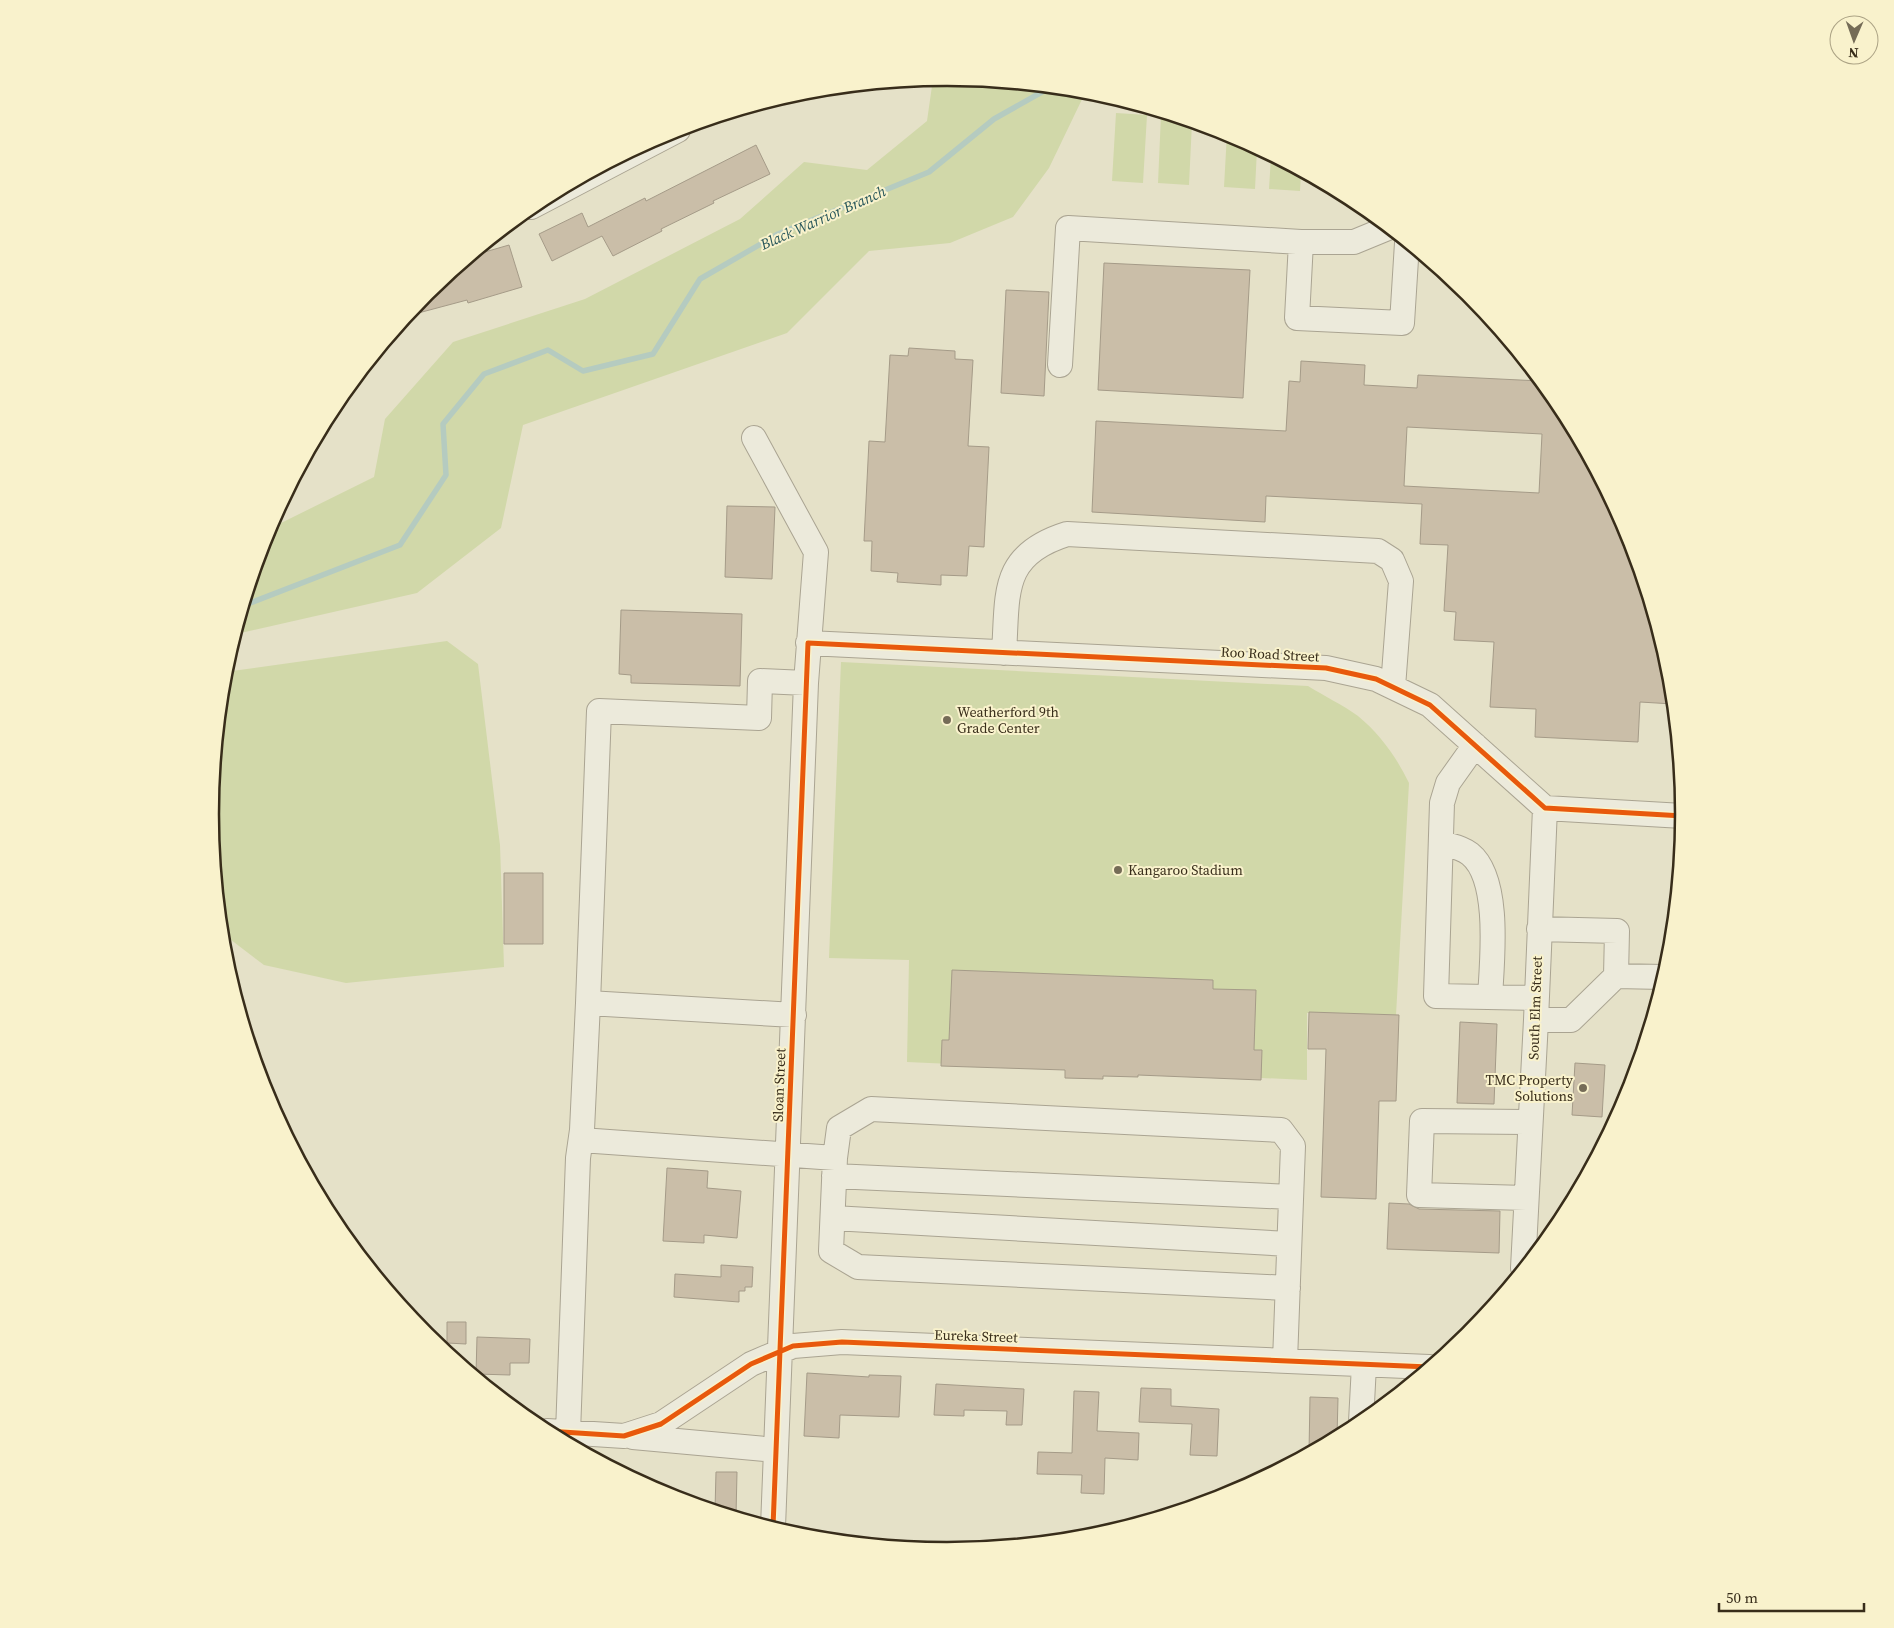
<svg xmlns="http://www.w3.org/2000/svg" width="1894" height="1628" font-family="'Source Serif 4',serif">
<rect width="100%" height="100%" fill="#e5e1c8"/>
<!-- green -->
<path fill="#d1d8a9" d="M947 78 1086 91 1049 168 1013 217 950 243 869 251 787 333 523 425 501 528 417 593 236 634 267 532 270 525H277L374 477 385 419 453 342 585 299 740 219 804 162 867 170 927 121 933 79Z
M1116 113 1147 115 1143 183 1112 181Z
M1161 115 1169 116 1192 122 1189 185 1158 183Z
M1227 133 1257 149 1255 189 1224 187Z
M1271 156 1301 172 1300 191 1269 189Z
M447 641 478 664 500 845 504 967 346 983 264 965 222 933 211 814 225 672Z
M841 662 1308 686C1324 696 1343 705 1358 716 1380 734 1397 758 1409 783L1396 1015 1307 1013V1080L907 1062 909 960 829 958Z"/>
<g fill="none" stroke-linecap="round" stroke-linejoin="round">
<!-- stream -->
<path stroke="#b5cbc0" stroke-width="5.5" d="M245 605 400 545 446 475 443 424 484 374 548 350 583 371 653 354 700 279 778 234 929 172 994 119 1049 88"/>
</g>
<!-- building -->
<path fill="#cabea8" stroke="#a59b88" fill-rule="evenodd" d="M756 145 770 174 713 201 714 203 661 229 662 231 613 256 602 236 552 261 539 234 582 213 588 227 645 198 646 201Z
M509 245 522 287 468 303 467 300 407 316 426 293 471 256Z
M1104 263 1250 270 1243 398 1098 390Z
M1006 290 1049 292 1044 396 1001 393Z
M909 348 955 351V359L973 360 968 446 989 447 984 547 969 546 967 576 941 575V585L897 582 898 573 871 571 872 541H864L869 441 885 442 890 355 908 356Z
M1301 361 1365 365 1364 385 1417 388 1418 375 1540 381 1560 405 1628 532 1669 671 1673 704 1640 702 1638 742 1535 737 1536 709 1490 707 1494 642 1454 640 1456 612 1444 611 1448 545 1420 544 1422 504 1266 496 1265 522 1092 512 1096 421 1286 431 1289 381 1300 382ZM1407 427 1542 434 1539 493 1404 486Z
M727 506 775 507 772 579 725 577Z
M621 610 742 614 740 686 631 683V675L619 674Z
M504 873H543V944H504Z
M952 970 1213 980V989L1256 990 1254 1050H1262L1261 1080 1138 1075V1077L1103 1076V1079L1065 1078V1070L941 1066 942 1040H949Z
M1309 1012 1399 1015 1396 1101H1379L1376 1199 1321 1197 1326 1049H1308Z
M1460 1022 1497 1024 1494 1104 1457 1103Z
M1575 1063 1605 1065 1602 1117 1572 1115Z
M667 1168 708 1171 707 1188 741 1191 737 1238 704 1235V1243L663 1241Z
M1389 1203 1409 1204 1419 1209 1500 1211 1499 1253 1387 1249Z
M721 1265 753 1267 752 1287H745V1291H739V1302L674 1297 675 1274 721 1277Z
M447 1322H466V1344L447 1343Z
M477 1337 530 1339 529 1363H510V1375L476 1374Z
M807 1373 869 1377V1375L901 1376 899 1417 840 1415 839 1438 804 1436Z
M936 1384 1024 1389 1022 1425H1006L1007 1411 964 1410V1416L934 1415Z
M1141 1388 1171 1389V1406L1219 1409 1217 1456 1190 1455 1192 1424 1139 1422Z
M1074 1391 1099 1392 1097 1431 1139 1433 1138 1460 1105 1458 1104 1494 1081 1493 1082 1475 1037 1474 1038 1452 1072 1453Z
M1310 1397 1338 1398 1337 1437 1309 1452Z
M716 1472H737L736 1516 715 1510Z"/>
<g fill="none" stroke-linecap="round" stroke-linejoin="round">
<defs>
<path id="minor" d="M531 207 678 130
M1301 242 1297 318 1402 323 1407 243
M1060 365 1068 228 1301 242H1354L1388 228
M754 438 816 552 806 683 773 1527
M808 643 1326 668 1376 679 1430 705 1545 808 1683 816
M1004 653C1008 593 1000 555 1067 534L1378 551 1392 560 1401 581 1393 687
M1475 745 1448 783 1442 803 1436 996 1536 998
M1441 843C1451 846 1461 847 1470 854 1501 879 1492 961 1490 997
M1539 929 1617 931 1616 976
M588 1003 599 711 759 718 760 681 806 683
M1536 1020H1571L1616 976 1663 977
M581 1140 835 1158 839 1128 871 1109 1281 1130 1293 1146 1285 1361
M835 1158 831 1251 858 1267 1288 1288
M834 1176 1291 1197
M1526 1198 1419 1195 1422 1121 1530 1122
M833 1218 1289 1244
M1523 1268 1536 1020 1545 808
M1361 1422 1364 1365
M547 1431 624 1436 661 1424 751 1364 793 1346 842 1342 1429 1367
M568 1433 578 1158 582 1130 588 1003 794 1015
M633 1437 776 1450"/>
</defs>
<!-- minor casing -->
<use href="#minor" stroke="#aaa492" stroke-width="26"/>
<!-- minor -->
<use href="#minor" stroke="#eceadb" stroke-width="24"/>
<defs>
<path id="cycleway" d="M547 1431 624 1436 661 1424 751 1364 793 1346 842 1342 1429 1367
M773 1527 808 643 1326 668 1376 679 1430 705 1545 808 1683 816"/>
</defs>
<!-- cycleway casing -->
<use href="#cycleway" stroke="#f9f2cc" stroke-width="8"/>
<!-- cycleway -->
<use href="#cycleway" stroke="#e8590c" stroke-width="5"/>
</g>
<!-- markers -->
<g fill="#756c57" stroke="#f9f2cc" stroke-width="2">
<circle cx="947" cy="720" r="5"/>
<circle cx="1118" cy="870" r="5"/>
<circle cx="1583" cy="1088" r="5"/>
</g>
<g text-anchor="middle" stroke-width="4" stroke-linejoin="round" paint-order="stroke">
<!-- street labels -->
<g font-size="14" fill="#382d1a" stroke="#f9f2cc">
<text transform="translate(1270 654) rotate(3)" y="5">Roo Road Street</text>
<text transform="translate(1535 1008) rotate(-88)" y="5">South Elm Street</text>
<text transform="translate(779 1085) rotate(-88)" y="5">Sloan Street</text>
<text transform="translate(976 1336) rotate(2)" y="5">Eureka Street</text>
</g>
<!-- poi labels -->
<g font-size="14" fill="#382d1a" stroke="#f9f2cc" text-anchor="start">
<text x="957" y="717">Weatherford 9th<tspan x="957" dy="16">Grade Center</tspan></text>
<text x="1128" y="875">Kangaroo Stadium</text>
<text x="1573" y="1085" text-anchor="end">TMC Property<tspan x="1573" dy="16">Solutions</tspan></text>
</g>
<!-- water labels -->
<g font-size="15" font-style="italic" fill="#27565a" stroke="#f9f2cc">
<text transform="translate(823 218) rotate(-24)" y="5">Black Warrior Branch</text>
</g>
</g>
<!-- crop -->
<path d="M0 0H1894V1628H0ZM219 814a728 728 0 1 1 1456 0a728 728 0 1 1-1456 0Z" fill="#f9f2cc" fill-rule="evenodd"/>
<path fill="none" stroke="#382d1a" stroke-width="2.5" d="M219 814a728 728 0 1 1 1456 0a728 728 0 1 1-1456 0Z"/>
<!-- north arrow -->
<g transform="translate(1854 40) rotate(182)"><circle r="24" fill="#f9f2cc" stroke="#aca385"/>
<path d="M0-4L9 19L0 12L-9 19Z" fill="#756c57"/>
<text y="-8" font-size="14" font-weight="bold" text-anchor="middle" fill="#382d1a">N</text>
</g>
<!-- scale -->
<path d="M1719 1603v8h145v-8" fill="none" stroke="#382d1a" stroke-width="2.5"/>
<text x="1726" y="1603" font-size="15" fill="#382d1a" stroke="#f9f2cc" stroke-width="4" paint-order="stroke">50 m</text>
</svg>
